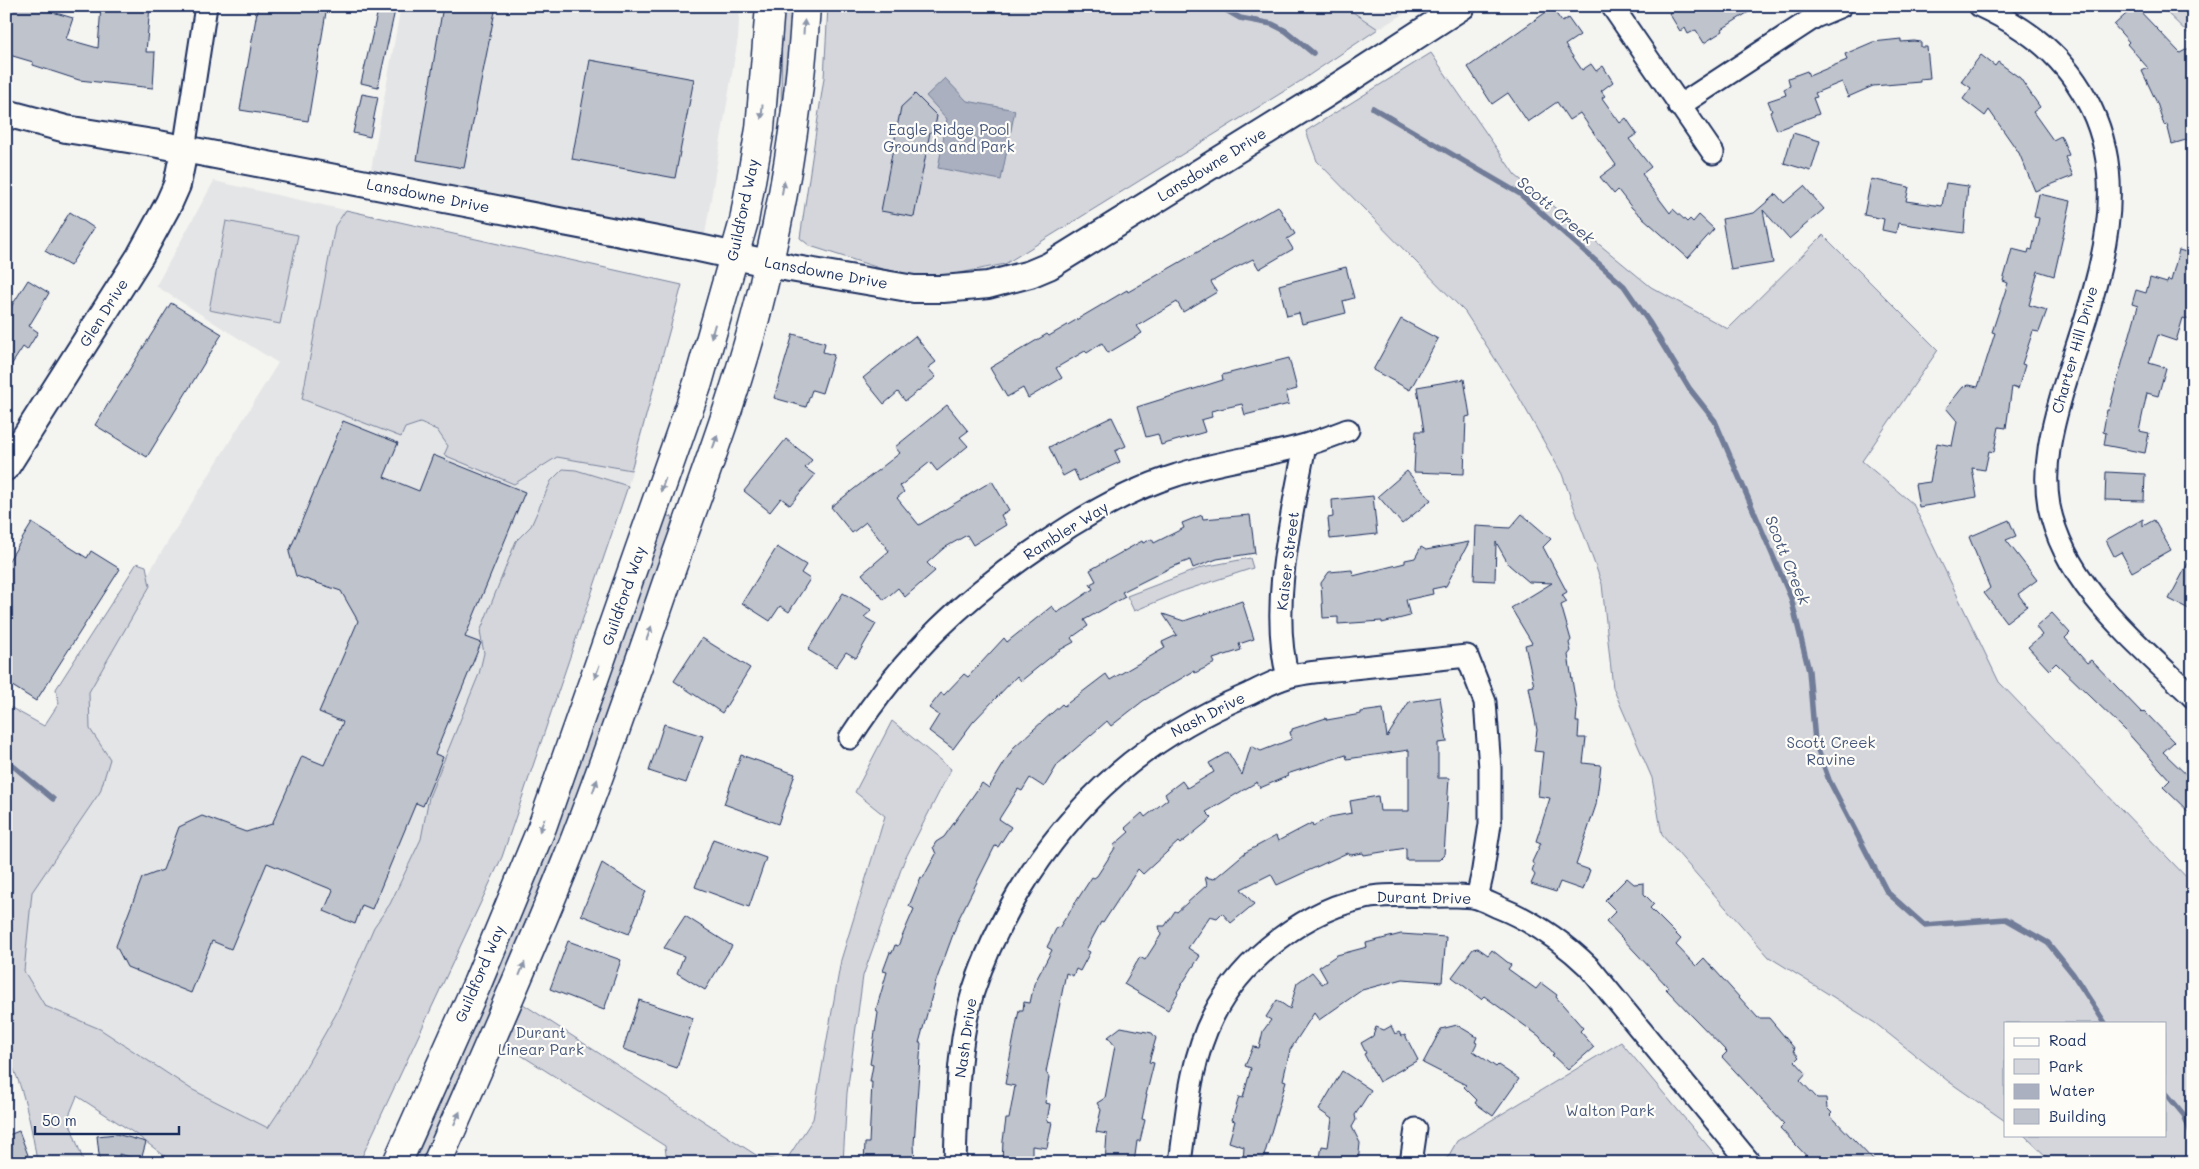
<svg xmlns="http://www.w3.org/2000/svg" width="2199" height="1169" font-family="Mali,sans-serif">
<rect width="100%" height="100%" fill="#f4f4f1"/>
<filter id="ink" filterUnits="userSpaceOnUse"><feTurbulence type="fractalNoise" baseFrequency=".02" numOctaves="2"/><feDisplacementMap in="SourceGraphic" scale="10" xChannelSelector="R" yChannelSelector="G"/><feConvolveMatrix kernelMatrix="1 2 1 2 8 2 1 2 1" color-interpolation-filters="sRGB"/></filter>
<g filter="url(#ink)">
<!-- built -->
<path fill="#e4e5e6" d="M401 6H740L738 38 704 240 371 170Z
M1344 6H1418L1378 29Z
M214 181 682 285 628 486 502 857 359 1163H181L6 1051V838L55 725 278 363 156 286Z"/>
<!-- green -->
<path fill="#d4d6db" stroke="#78829c" d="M782 6H797L786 111H781Z
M828 6H1344L1378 29 1299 82 1005 264 920 281 810 246 800 238 824 78Z
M2160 6H2193V38Z
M1431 53 1515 175 1651 287 1728 329 1823 235 1938 350 1862 461 1913 504 1999 682 2193 884V1163H2053L2024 1135H2165V1023H2005V1121L1948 1081 1875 1023 1769 957 1662 835 1652 778 1613 688 1602 584 1562 474 1515 390 1465 312 1317 161 1306 131Z
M346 210 682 285 631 470 557 457 514 484 444 455 448 446 437 430 420 423 405 428 401 437 302 399 335 226Z
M226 221 298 235 280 324 209 310Z
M563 469 576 470 628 486 502 857 359 1163H174L134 1133 77 1096 68 1118 84 1163H37C34 1138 22 1075 6 1057V705L44 726 59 703 56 689 137 563 146 566 150 586 89 692 90 729 110 759 100 792 32 892 24 971 45 1006 100 1029 191 1089 268 1128 288 1098 336 1014 374 927 390 904 421 839 429 797 479 674 484 653 480 632 516 541 531 526 551 481Z
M664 515 673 517 664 552 571 817 426 1163H414L502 963 560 818Z
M1250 558 1253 568 1180 592 1134 611 1127 596 1203 567Z
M892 721 951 769 904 861 863 976 847 1093 843 1163H667L665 1146 505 1045 523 1004 756 1155 785 1162 813 1119 841 960 885 816 855 792Z
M1621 1042 1722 1163H1439L1448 1157 1457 1141Z"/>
<!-- water -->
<path fill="#aab0bf" stroke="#717c98" d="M945 78 967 101 1015 110 1001 180 938 168 947 119 926 96Z"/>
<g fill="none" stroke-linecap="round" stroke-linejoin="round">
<!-- stream -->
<path stroke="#717c98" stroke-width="5.5" d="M1219 6 1240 18 1272 24 1286 31 1313 53
M1373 108 1520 194 1624 286 1649 322 1689 388 1715 421 1791 598 1809 671 1815 742 1829 780 1887 892 1924 925 2006 919 2048 943 2073 974 2105 1023
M6 760 53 799
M2165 1092 2184 1115 2193 1138"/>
</g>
<!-- building -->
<path fill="#bfc3cc" stroke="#1b2f5e" d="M6 6H32L73 18 66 39 98 48 101 6H150L146 52H155L153 88 79 80 33 65V62L6 54Z
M258 6H327L308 121 240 110Z
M379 6H396L378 87 361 83Z
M443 6H496L464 168 417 160Z
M1680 6H1758L1722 29 1723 31 1704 43 1696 30 1688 34 1685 28 1680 31 1669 13Z
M2135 6 2180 53 2193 46V138L2172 144 2167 124 2164 125 2157 103 2142 71 2148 68 2127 44 2129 42 2114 25Z
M1552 8 1562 22 1568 18 1580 35 1565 45 1582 70 1591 64 1596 71 1603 66 1613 82 1601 91 1605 96 1602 98 1620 123 1626 118 1637 134 1629 139 1651 167 1642 174 1646 179 1645 180 1670 213 1673 209 1687 222 1690 219 1693 222 1699 215 1714 229 1688 258 1632 208 1618 190 1614 194 1600 177 1616 165 1580 113 1569 120 1557 102 1528 122 1508 93 1492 104 1468 67Z
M1901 39V42L1914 41 1921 42V47H1927L1930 78 1920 79V82L1873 86 1848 97 1842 82 1815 93 1817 97 1813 98 1819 114 1777 130 1770 112 1772 111 1768 101 1786 95 1784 89 1790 86 1788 78 1807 71 1809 76 1847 60 1845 54 1873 42Z
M1981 55 1995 66 1998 62 2020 78 2040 107 2033 112 2053 140 2061 136 2069 155 2065 157 2073 176 2035 191 2019 153 1989 110 1985 116 1963 99 1971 88 1961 81Z
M590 60 694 79 675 178 572 159Z
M362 94 378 97 370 137 353 133Z
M915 94 937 116 934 132H930L914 217 881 211 901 107Z
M1793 133 1820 141 1811 171 1784 163Z
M1871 179 1909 187 1906 201 1942 206 1946 183 1968 186 1964 233 1898 223 1896 233 1882 230 1884 219 1864 215Z
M1804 186 1824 209 1789 239 1763 210 1773 263 1731 270 1722 219 1754 213 1776 194 1784 203Z
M2039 194 2071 201 2054 276 2038 271 2029 305 2047 310 2039 332 2033 331 2022 364 2025 365 2018 389 2012 387 2006 428 1999 427 1994 452 1989 451 1985 470 1972 468 1977 497 1919 507 1915 484 1930 482 1937 443 1952 446 1957 421 1946 408 1963 387 1969 385 1978 387 1995 333 1992 332 2008 283 2003 281 2012 249 2028 253 2029 249 2032 250 2039 218 2034 217Z
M1278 206 1295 234 1287 239 1293 249 1259 269 1253 259 1237 267 1211 282 1217 292 1183 312 1177 302 1137 326 1142 333 1108 353 1102 343 1087 353 1085 351 1056 368 1062 378 1028 398 1023 388 1007 397 990 368 1047 334 1049 336 1127 290 1128 292Z
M70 212 94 228 70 266 45 251Z
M2179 250 2193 254V310L2190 320 2183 318 2176 341 2158 335 2149 363 2166 368 2158 396 2147 393 2139 431 2149 433 2145 453 2104 445 2106 433 2103 432 2107 410H2109L2138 306 2132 304 2136 290 2146 293 2150 278 2167 283 2168 280 2171 281Z
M1346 267 1354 298 1343 301 1346 313 1302 324 1299 313 1287 316 1279 285Z
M28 280 49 293 29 326 38 332 27 350 23 347 6 373V315Z
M171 303 222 334 147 457 95 425Z
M1401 319 1438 339 1410 390 1373 370Z
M793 334 825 343 823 352 834 355 822 393 812 390 806 407 774 398Z
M915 336 936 362 928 368 936 377 905 401 898 392 884 404 863 378Z
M1289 358 1297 389 1286 392 1289 404 1245 415 1242 404 1211 411 1212 417 1201 420 1205 432 1161 445 1158 434 1146 437 1137 407 1223 380 1222 375Z
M1464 379 1470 416 1466 417 1464 474 1414 472 1416 431H1424L1417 387Z
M947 405 968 431 960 437 968 446 937 471 930 462 900 486 904 492 897 498 919 525 992 481 1009 510 1001 515 1006 525 973 545 967 535 944 548 927 563 935 571 905 597 898 588 884 600 862 574 889 551 866 522 852 533 831 507 900 453 895 447Z
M1112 417 1126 446 1115 451 1120 462 1079 481 1074 470 1063 476 1049 447Z
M343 421 398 443 384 477 419 491 433 455 525 492 465 637 481 643 435 754 443 757 423 806 416 803 372 909 362 905 355 924 324 911 333 890 267 863 231 949 212 941 191 993 127 967 116 946 142 878 163 870 179 827 202 816 246 832 272 824 302 756 324 765 343 722 319 712 358 621 341 591 296 576 289 552Z
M786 439 812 460 805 468 815 475 790 505 781 498 770 512 744 491Z
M1407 471 1431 500 1402 524 1378 496Z
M2106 472 2145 474 2144 501 2105 500Z
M1373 496 1377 534 1330 539 1328 518 1333 517 1332 500Z
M1522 514 1551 539 1543 547 1567 592 1562 595 1567 602 1561 605 1571 640 1569 643 1571 651 1568 655 1577 710 1576 722H1579L1578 738H1586L1583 763 1601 765 1596 805 1576 865 1590 870 1583 890 1560 882 1556 892 1531 884 1535 875 1532 871 1534 865 1532 862 1541 843 1536 841 1550 798 1538 796 1543 752 1534 751 1537 730 1529 687 1534 686 1525 645 1532 643 1511 608 1552 583 1529 582 1509 565 1496 542 1495 581 1474 580 1476 526 1510 528Z
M1202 515 1203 519 1250 515 1255 553 1217 559 1193 568 1190 560 1172 567 1122 592 1125 597 1084 620 1088 626 1071 638 1074 642 1058 651 1021 681 1017 676 973 722 953 749 929 731 939 715 929 708 941 693 944 695 964 674 968 677 1004 638 1007 642 1052 606 1057 613 1093 589 1090 584 1096 581 1090 570 1142 541 1143 543 1152 539 1154 543 1184 528 1182 523Z
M2143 519V526L2154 520 2171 550 2132 572 2121 552 2114 556 2106 540Z
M2009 520 2016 536 2006 540 2037 580 2018 594 2027 606 2006 622 1984 593 1990 588 1969 537Z
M32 523 87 558 91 551 120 569 36 701 6 682V565Z
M1469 542 1446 586 1432 589 1433 594 1406 600 1410 616 1382 623V621L1338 624V617L1323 618 1321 583 1329 572 1352 570 1353 576 1405 563V560L1415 558 1421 547 1426 550Z
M777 547 806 565 801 573 810 579 789 612 780 606 770 621 742 603Z
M2193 554V611L2169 599Z
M843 593 872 610 864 617 876 624 856 658 846 652 836 667 808 650Z
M1242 601 1254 639 1239 644 1241 650 1213 659 1215 663 1195 673 1194 671 1143 701 1111 726 1107 721 1058 764 1044 787 1030 778 1022 791 1018 789 999 819 1011 827 998 847 995 846 959 918 936 981 919 1043H921L914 1144 915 1163H864L865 1143H869L872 1082H870L873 1065 870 1064 878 1013 876 1010 887 972 883 971 890 952 892 953 895 945 898 946 914 909 909 906 921 877 923 878 936 854 933 847 936 842 944 837 982 783 989 788 1014 747 1062 704 1064 706 1106 674 1110 680 1165 648 1162 642 1177 635 1163 614 1184 621Z
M2052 613 2070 633 2065 638 2087 663 2091 660 2142 713 2144 711 2174 742 2163 752 2193 781V816L2163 787 2170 780 2125 730 2056 663 2049 670 2028 647 2042 635 2036 627Z
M702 638 750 668 722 713 674 681Z
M1440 697 1447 742 1438 743V778H1449L1444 855 1439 860H1406V848L1364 855 1363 853 1351 855 1347 853 1277 885 1271 874 1241 889 1254 904 1231 923 1222 913 1217 918 1210 916 1188 948 1200 956 1177 992 1178 993 1168 1010 1124 984 1140 957 1145 960 1161 935 1159 926H1165L1175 911 1177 912 1207 885 1205 877 1214 879 1246 852 1276 836 1278 841 1312 823 1313 826 1330 817 1352 813 1350 801 1378 796 1380 811H1409V750L1347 759 1346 755 1287 774 1288 776 1260 788 1257 782 1206 812 1212 818 1180 844 1178 842 1143 874 1138 869 1103 923 1101 922 1086 950 1090 952 1080 971 1076 969 1073 976 1066 973 1046 1072 1049 1077 1045 1103 1050 1104 1047 1121 1052 1122 1047 1148 1032 1146V1163H1002L1003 1141 1006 1119H1009L1015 1086 1005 1084 1019 1010H1023L1024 1002 1030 1003 1034 984 1052 950 1047 947 1057 927 1059 928 1092 877 1094 878 1097 876 1115 848 1113 846 1129 832 1125 828 1142 813 1145 817 1168 799 1165 794 1182 781 1187 788 1214 772 1209 763 1228 752 1242 775 1251 746 1261 751 1292 739 1290 732 1292 731V729L1326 718 1327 720 1361 714V712L1383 709 1387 737 1409 702Z
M664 724 703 736 686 783 649 771Z
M741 755 795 774 778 824 724 804Z
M713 839 766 858 749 907 695 887Z
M602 863 646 891 629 934 581 915Z
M1627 878 1634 884 1644 883V894L1654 904 1650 908 1681 939 1676 945 1696 966 1704 958 1758 1018H1769L1795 1049 1793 1050 1799 1057 1795 1061 1806 1073 1800 1080 1817 1098H1826L1827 1108 1832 1113 1830 1115 1876 1163H1813L1780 1128 1784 1124 1722 1057 1727 1052 1666 989 1668 987 1606 921 1616 911 1605 900Z
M685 916 732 946 705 990 677 973 684 956 664 948Z
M1401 934 1446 937 1442 982 1403 979 1362 990 1319 1020 1314 1013 1290 1050 1283 1080 1286 1081 1262 1163H1243L1244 1147 1229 1142 1235 1121 1232 1120 1239 1097 1243 1098 1251 1068 1245 1066 1253 1047 1259 1048 1263 1031 1271 1020 1266 1017 1277 1000 1290 1009 1297 983 1312 972 1322 984 1327 981 1319 967 1337 955 1367 947 1366 943Z
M568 941 621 960 604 1010 550 989Z
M1478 948 1488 955 1492 950 1511 965 1508 969 1536 989 1541 983 1557 995 1556 997 1583 1028 1580 1031 1594 1047 1568 1070 1552 1055 1554 1054 1539 1036 1484 996 1481 999 1452 977 1473 949Z
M639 1000 693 1018 677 1068 623 1049Z
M1457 1025 1477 1037 1475 1042 1477 1043 1473 1051 1496 1067 1498 1065 1519 1079 1493 1116 1475 1103 1477 1100 1464 1087 1466 1085 1423 1063 1441 1029Z
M1391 1026 1395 1034 1399 1032 1402 1036 1405 1035 1418 1060 1379 1082 1364 1054 1366 1053 1361 1043 1373 1036 1376 1027 1384 1030Z
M1121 1027 1152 1033 1156 1038 1149 1062 1154 1063 1146 1095H1147L1142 1119 1145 1120 1140 1141H1137L1134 1163H1105L1107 1134 1096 1132 1101 1110 1097 1103 1105 1098 1115 1046 1108 1037Z
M1342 1071 1371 1090 1355 1115 1356 1120 1352 1127 1360 1143 1358 1163H1319L1322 1146 1328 1147 1332 1119 1319 1110Z
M19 1131 28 1155 6 1163V1136Z
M116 1134 146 1142 141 1160 119 1154 120 1163H100L97 1136Z"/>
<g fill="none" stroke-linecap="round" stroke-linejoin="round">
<defs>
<path id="minor" d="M1612 6 1713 153
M1980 6C2031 30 2066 57 2091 108 2135 200 2090 300 2063 390 2052 428 2042 466 2049 506 2065 586 2137 642 2193 697
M1679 106 1815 17 1841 6
M184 150 206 6
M1288 677C1269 607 1292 515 1305 445
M850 738C904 654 967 595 1049 540 1089 513 1131 489 1177 475 1219 461 1263 457 1305 445 1320 441 1334 435 1348 430
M955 1163C957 1108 957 1045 973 992 984 957 1000 924 1019 892 1075 799 1147 737 1247 695 1260 689 1274 681 1288 677 1309 671 1332 671 1353 668 1391 664 1429 660 1467 656L1485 702 1490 768V824L1482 876 1477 898
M1180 1163C1187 1113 1190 1061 1213 1016 1242 959 1308 907 1371 897 1391 894 1412 895 1432 896 1446 897 1464 894 1477 898 1484 900 1491 904 1498 907 1533 921 1562 941 1589 967L1750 1163
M1411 1163 1416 1129"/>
<path id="tertiary" d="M6 113 66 129 153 143 699 248 790 268 914 289H943L988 285 1030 274 1049 266 1323 96 1462 6
M6 467 140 256 169 203 177 185 184 150"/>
<path id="secondary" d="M397 1163 477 984 542 827 698 383 744 221 760 129 770 6
M437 1163C483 1058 530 954 572 847 607 758 638 666 669 576 702 482 739 387 762 291 785 198 800 102 806 6"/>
</defs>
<!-- minor casing -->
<use href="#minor" stroke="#1b2f5e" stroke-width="25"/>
<!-- tertiary casing -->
<use href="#tertiary" stroke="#1b2f5e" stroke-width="30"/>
<!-- secondary casing -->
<use href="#secondary" stroke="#1b2f5e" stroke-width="31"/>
<!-- minor -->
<use href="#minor" stroke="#fdfcf7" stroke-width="21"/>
<!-- tertiary -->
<use href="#tertiary" stroke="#fdfcf7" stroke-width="26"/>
<!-- secondary -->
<use href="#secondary" stroke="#fdfcf7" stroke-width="28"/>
</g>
<!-- one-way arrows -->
<defs><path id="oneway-solid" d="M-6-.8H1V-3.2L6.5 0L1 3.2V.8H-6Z" transform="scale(1.25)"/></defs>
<g fill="#8c96aa">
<use href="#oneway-solid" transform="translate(804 27) rotate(-86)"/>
<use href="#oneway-solid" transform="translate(762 112) rotate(94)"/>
<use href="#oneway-solid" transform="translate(783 188) rotate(-80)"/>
<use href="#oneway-solid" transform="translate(713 331) rotate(106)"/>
<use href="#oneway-solid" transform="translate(715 442) rotate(-71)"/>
<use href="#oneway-solid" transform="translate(663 485) rotate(109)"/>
<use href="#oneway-solid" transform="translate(649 633) rotate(-70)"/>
<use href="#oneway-solid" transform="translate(597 672) rotate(110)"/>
<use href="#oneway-solid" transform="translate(595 786) rotate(-70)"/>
<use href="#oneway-solid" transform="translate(542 825) rotate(111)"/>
<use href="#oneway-solid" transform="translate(522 969) rotate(-68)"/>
<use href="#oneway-solid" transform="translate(457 1118) rotate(-66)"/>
</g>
</g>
<g text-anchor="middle" stroke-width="4.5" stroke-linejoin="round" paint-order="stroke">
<!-- park labels -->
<g font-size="15" fill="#49597d" stroke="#fdfcf7">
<text x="949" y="135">Eagle Ridge Pool<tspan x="949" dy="17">Grounds and Park</tspan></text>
<text x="1831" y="748">Scott Creek<tspan x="1831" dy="17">Ravine</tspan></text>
<text x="541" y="1038">Durant<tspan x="541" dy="17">Linear Park</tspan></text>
<text x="1610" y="1116">Walton Park</text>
</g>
<!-- street labels -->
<g font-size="15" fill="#1b2f5e" stroke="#fdfcf7">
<text transform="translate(1212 165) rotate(-32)" y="5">Lansdowne Drive</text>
<text transform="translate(428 196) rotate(11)" y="5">Lansdowne Drive</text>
<text transform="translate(743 210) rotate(-78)" y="5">Guildford Way</text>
<text transform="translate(826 273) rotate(10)" y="5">Lansdowne Drive</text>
<text transform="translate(104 313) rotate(-58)" y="5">Glen Drive</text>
<text transform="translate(2075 350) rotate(-74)" y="5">Charter Hill Drive</text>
<text transform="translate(1066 531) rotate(-32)" y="5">Rambler Way</text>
<text transform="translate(1288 561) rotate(-83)" y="5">Kaiser Street</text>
<text transform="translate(624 596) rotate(-71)" y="5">Guildford Way</text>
<text transform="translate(1208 715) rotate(-27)" y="5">Nash Drive</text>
<text transform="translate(1424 898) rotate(1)" y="5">Durant Drive</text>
<text transform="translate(480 974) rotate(-67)" y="5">Guildford Way</text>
<text transform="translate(966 1038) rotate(-82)" y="5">Nash Drive</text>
</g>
<!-- water labels -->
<g font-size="16" font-style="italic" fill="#46567b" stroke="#fdfcf7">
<text transform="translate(1556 210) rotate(40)" y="6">Scott Creek</text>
<text transform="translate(1788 560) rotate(68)" y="6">Scott Creek</text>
</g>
</g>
<!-- margin -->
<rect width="2199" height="1169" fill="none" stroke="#fdfcf7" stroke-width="25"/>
<rect x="12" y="12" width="2174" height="1144" fill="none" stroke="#1b2f5e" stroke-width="2" filter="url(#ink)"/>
<!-- legend -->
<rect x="2004" y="1022" width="162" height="115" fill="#fdfcf7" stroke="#a3aaba"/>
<rect x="2014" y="1038" width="25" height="8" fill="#fdfcf7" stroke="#a3aaba"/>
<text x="2049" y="1046" font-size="15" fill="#1b2f5e">Road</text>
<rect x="2014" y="1059" width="25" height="15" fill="#d4d6db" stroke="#a3aaba"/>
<text x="2049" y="1072" font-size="15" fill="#1b2f5e">Park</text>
<rect x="2014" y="1084" width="25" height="15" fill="#aab0bf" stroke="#a3aaba"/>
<text x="2049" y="1096" font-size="15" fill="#1b2f5e">Water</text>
<rect x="2014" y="1109" width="25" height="15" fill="#bfc3cc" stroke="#a3aaba"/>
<text x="2049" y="1122" font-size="15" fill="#1b2f5e">Building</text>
<!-- scale -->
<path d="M35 1126v8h144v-8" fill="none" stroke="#1b2f5e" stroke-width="2.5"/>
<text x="42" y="1126" font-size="15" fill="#1b2f5e" stroke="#fdfcf7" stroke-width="4" paint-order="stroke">50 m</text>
</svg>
